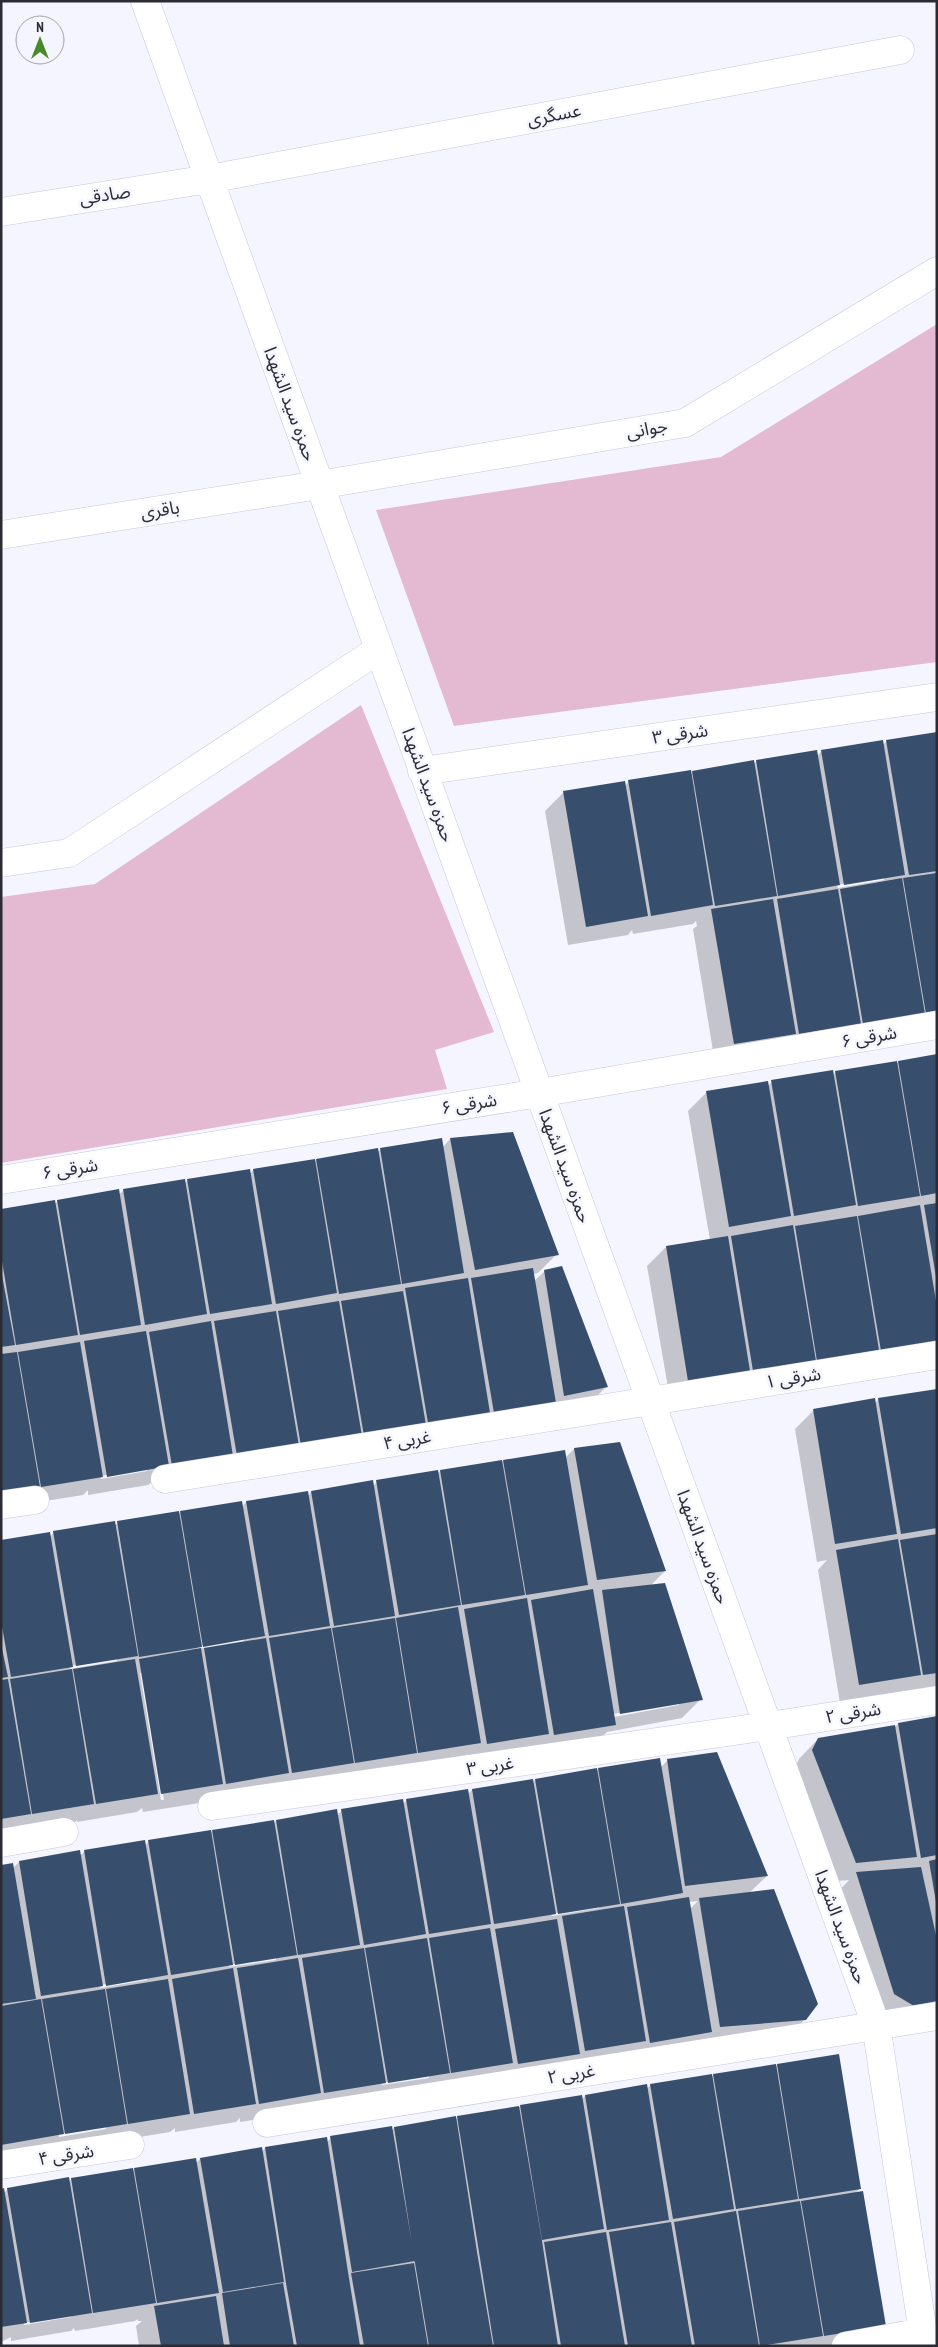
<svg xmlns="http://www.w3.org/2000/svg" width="938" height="2347" font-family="'PT Sans Narrow','Noto Sans Arabic',sans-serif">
<rect width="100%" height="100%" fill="#f5f5ff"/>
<!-- green -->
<path fill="#e4bad2" d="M937 324V662L454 726 376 510 721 457Z
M361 705 494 1032 435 1050 447 1089 1 1163V897L95 884Z"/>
<!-- shadow -->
<path fill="#0003" fill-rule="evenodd" d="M937 733V1011L715 1063 693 929 697 926 696 921 693 924 633 934 632 930 628 935 568 945 545 811 564 792 625 786 629 781 690 775 693 772 753 764 756 762 816 752 817 756 822 751 883 745 887 741ZM884 877V880L838 888 837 885Z
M937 1055V1357L670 1399 647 1266 666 1247 710 1240 688 1111 707 1092 768 1086 772 1082 833 1075 836 1072 896 1064 899 1062Z
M450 1139 557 1254 538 1273 533 1274 534 1281 545 1271 606 1387 588 1405 153 1481 148 1485 88 1495V1490L83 1495 1 1508V1210L55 1204 58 1201 118 1195 123 1191 184 1181V1184L188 1180 249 1174 254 1170 314 1163 317 1160 378 1152 380 1150 441 1140 442 1148ZM147 1469V1471L101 1479 100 1476Z
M937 1390V1688L904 1694V1690L901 1693 840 1703 818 1570 827 1560 817 1562 795 1429 814 1410 874 1404 878 1400Z
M619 1443 665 1571 650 1586 701 1699 682 1718 607 1732 596 1743 469 1762 467 1754 461 1761 143 1812 142 1808 137 1812 77 1822V1820L74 1823 1 1834V1541L50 1537 54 1532 115 1525 118 1523 178 1515 181 1512 242 1507 246 1502 308 1496 311 1492 373 1486 377 1482 437 1474 440 1471 501 1461V1463L503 1461 565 1458 574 1449ZM244 1638V1641L197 1649V1646ZM117 1659V1661L70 1669V1666ZM140 1673H142L164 1800H161ZM679 1703V1705L614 1717 613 1714Z
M937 1718V2013H876L838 1892 849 1880 837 1881 794 1770 799 1759 818 1739 894 1728 898 1724Z
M668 1760 767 1876 749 1893 805 2019 786 2039 240 2122V2118L236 2122 175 2132V2128L170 2132 1 2160V1866L13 1868 19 1862 80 1856 84 1852 144 1842 145 1846 149 1841 210 1834 213 1831 273 1824 276 1821 337 1815 342 1811 403 1804 407 1800 468 1794 472 1790 532 1780 533 1783 535 1780 596 1772 599 1769 661 1767ZM698 1901 690 1909 689 1902ZM599 1906V1908L552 1916 551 1914ZM276 1957V1960L229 1967V1965ZM147 1978V1980L100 1988V1985ZM429 2075V2078L382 2085 381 2083ZM106 2126V2129L59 2137V2134Z
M777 2065 860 2188 855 2194 859 2346H139L136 2326 142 2321H138V2319L135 2321 75 2331 74 2328 71 2331 11 2341V2337L1 2342V2190L4 2193 8 2189 69 2182 72 2179 132 2172 135 2169 196 2163 200 2159 261 2153 265 2148 327 2142 331 2138 391 2131 394 2128 455 2120 458 2118 581 2096V2100L585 2096 646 2089 651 2085 711 2078 714 2075 775 2067ZM71 2315V2317L24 2325V2323Z"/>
<!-- building -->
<path fill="#374e6c" d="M937 732V871L909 875 886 740Z
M883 740 905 875 844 885 821 750Z
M817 750 840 885 778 896 756 760Z
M754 760 777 896 715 906 692 771Z
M691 770 713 905 651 916 628 780Z
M625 781 648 916 586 927 563 791Z
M937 873V1012L926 1014 903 878Z
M902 878 925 1014 863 1024 840 889Z
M838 889 861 1024 799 1034 777 899Z
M773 899 796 1034 734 1044 711 909Z
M937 1054V1193L921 1196 898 1061Z
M897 1061 920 1196 858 1206 835 1071Z
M833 1070 856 1205 794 1216 771 1080Z
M768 1081 791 1216 729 1227 706 1091Z
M513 1132 559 1255 475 1270 450 1138Z
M442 1138 464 1273 402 1284 380 1148Z
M378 1148 401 1284 339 1294 316 1159Z
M315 1159 337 1293 276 1304 253 1169Z
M250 1169 272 1304 210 1314 187 1179Z
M185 1179 207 1314 145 1325 123 1189Z
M119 1189 141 1325 80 1335 57 1200Z
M55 1200 78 1335 16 1345 1 1255V1209Z
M937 1203V1277H936L924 1205Z
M920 1205 937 1307V1342L881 1351 858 1216Z
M857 1216 879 1350 817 1361 795 1226Z
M793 1225 816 1361 753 1371 731 1236Z
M728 1236 750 1371 688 1381 666 1246Z
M562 1266 608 1387 564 1396 544 1270Z
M533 1268 556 1403 494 1413 471 1278Z
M1 1270 15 1345 1 1347Z
M468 1278 490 1413 428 1423 405 1288Z
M403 1291 426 1425 364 1436 341 1301Z
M339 1301 362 1436 301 1446 278 1311Z
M276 1311 299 1446 237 1456 214 1321Z
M211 1321 233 1456 172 1466 149 1332Z
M146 1331 169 1466 107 1477 84 1341Z
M80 1342 103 1477 41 1487 18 1352Z
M17 1352 40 1487 1 1493V1354Z
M937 1389V1528L901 1534 878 1398Z
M875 1398 897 1534 835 1544 813 1409Z
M620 1442 666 1571 597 1580 574 1448Z
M565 1450 588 1585 526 1595 503 1460Z
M502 1460 525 1595 462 1605 440 1470Z
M438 1470 461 1605 399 1615 376 1480Z
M373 1480 395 1616 334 1626 311 1491Z
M308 1491 330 1626 269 1636 246 1501Z
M242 1501 265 1636 203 1647 180 1511Z
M179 1511 202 1647 139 1657 117 1521Z
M115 1521 138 1656 76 1666 53 1531Z
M50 1532 73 1667 11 1677 1 1621V1540Z
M937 1534V1673L923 1675 900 1540Z
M898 1539 921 1675 859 1685 836 1550Z
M665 1583 703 1700 620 1714 602 1590Z
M593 1589 616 1725 554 1735 531 1600Z
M527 1598 549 1734 487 1744 464 1609Z
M458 1607 481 1743 418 1753 396 1618Z
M395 1618 417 1753 355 1763 332 1628Z
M331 1628 354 1763 292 1773 269 1638Z
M266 1638 289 1773 226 1784 204 1648Z
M1 1644 8 1677 1 1678Z
M201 1648 223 1784 161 1794 139 1659Z
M135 1659 158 1794 96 1804 73 1669Z
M72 1669 94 1804 32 1814 10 1679Z
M8 1679 31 1814 1 1819V1680Z
M937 1716V1855L921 1858 898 1723Z
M895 1725 917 1857 856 1863 812 1750 818 1738Z
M717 1752 768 1876 685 1886 667 1759Z
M660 1758 683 1893 621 1904 598 1768Z
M597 1768 620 1904 558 1914 535 1779Z
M533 1779 556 1914 494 1924 472 1789Z
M468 1789 491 1924 429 1934 406 1799Z
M403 1799 426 1934 364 1945 341 1809Z
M337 1809 360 1945 298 1955 276 1820Z
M274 1820 297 1955 235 1965 212 1830Z
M211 1830 233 1965 171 1975 148 1840Z
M145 1840 168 1975 106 1986 84 1850Z
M80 1850 103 1986 41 1996 19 1861Z
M937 1859V1902H936L929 1861Z
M13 1863 36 1999 1 2004V1865Z
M921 1867 937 1940V2001L914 2006 894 1994 856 1872Z
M774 1889 818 2004 806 2020 720 2027 699 1898Z
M689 1897 712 2032 650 2043 627 1907Z
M624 1906 646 2041 585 2051 562 1916Z
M557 1919 580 2054 518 2064 495 1929Z
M490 1928 513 2063 451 2073 429 1938Z
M427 1938 450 2073 388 2083 365 1948Z
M364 1948 386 2083 324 2093 302 1958Z
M298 1958 321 2093 259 2104 237 1968Z
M233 1968 256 2104 194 2114 172 1979Z
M168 1979 190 2114 128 2124 106 1989Z
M105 1989 127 2124 65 2134 42 1999Z
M41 1999 64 2134 1 2145V2006Z
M839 2054 861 2189 799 2199 777 2064Z
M776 2064 798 2199 736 2209 713 2074Z
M712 2074 734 2209 673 2219 650 2084Z
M647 2084 669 2220 607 2230 585 2095Z
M582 2095 604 2229 542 2240 520 2105Z
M519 2106 542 2241 558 2346H494L479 2252 457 2116Z
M456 2116 477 2252 493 2346H429L415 2263 394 2127Z
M392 2126 415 2261 352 2272 330 2136Z
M327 2137 348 2272 360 2346H297L286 2283 265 2147Z
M262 2147 284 2282 223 2292 200 2158Z
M196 2158 219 2293 157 2303 134 2168Z
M133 2168 156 2303 93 2313 71 2178Z
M69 2177 92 2313 30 2323 7 2188Z
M4 2188 27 2323 1 2327V2189Z
M863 2191 886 2326 824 2336 801 2201Z
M800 2201 823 2336 760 2346 738 2211Z
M736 2211 759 2346H695L674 2222Z
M671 2222 692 2346H628L609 2232Z
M606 2232 625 2346H561L544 2242Z
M414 2263 428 2346H364L351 2273Z
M283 2283 294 2346H230L222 2293Z
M216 2296 224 2346H161L154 2306Z"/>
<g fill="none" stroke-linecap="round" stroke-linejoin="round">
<defs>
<path id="minor" d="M145 1 876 2025 925 2346
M1 212 209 179 900 50
M1 535 319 485 685 423 937 271
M422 771 937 697
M1 863 69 853 378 650
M1 1180 539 1093 937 1025
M165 1479 937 1355
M1 1505 35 1500
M212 1806 769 1726 937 1700
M1 1843 64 1832
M267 2123 937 2016
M1 2165 130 2145
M846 2346 923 2332"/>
</defs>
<!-- minor casing -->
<use href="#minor" stroke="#c6c7de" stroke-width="29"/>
<!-- minor -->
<use href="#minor" stroke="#fff" stroke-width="28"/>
</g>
<g text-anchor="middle" stroke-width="5" stroke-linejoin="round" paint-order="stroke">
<!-- street labels -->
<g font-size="18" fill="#2b2b34" stroke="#f5f5ff">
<text transform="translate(554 115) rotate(-11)" y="6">عسگری</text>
<text transform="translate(105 195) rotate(-9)" y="6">صادقی</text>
<text transform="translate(290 404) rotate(70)" y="6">حمزه سید الشهدا</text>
<text transform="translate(647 429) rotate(-10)" y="6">جوانی</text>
<text transform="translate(160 510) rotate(-9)" y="6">باقری</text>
<text transform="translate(680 734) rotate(-8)" y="6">۳ شرقی</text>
<text transform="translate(428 785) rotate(70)" y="6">حمزه سید الشهدا</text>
<text transform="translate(869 1037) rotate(-10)" y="6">۶ شرقی</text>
<text transform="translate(469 1104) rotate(-9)" y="6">۶ شرقی</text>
<text transform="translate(565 1166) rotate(70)" y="6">حمزه سید الشهدا</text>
<text transform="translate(70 1169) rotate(-9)" y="6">۶ شرقی</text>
<text transform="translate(793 1378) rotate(-9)" y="6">۱ شرقی</text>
<text transform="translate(407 1440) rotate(-9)" y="6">۴ غربی</text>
<text transform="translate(703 1547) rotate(70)" y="6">حمزه سید الشهدا</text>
<text transform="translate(853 1713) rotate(-9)" y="6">۲ شرقی</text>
<text transform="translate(490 1766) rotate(-8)" y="6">۳ غربی</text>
<text transform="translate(841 1927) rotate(70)" y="6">حمزه سید الشهدا</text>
<text transform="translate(571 2074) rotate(-9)" y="6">۲ غربی</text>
<text transform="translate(66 2155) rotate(-9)" y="6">۴ شرقی</text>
</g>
</g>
<!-- border -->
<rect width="938" height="2347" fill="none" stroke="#2b2b34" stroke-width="5"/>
<!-- north arrow -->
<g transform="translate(40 40)"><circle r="24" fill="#f5f5ff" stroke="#a4a4ae"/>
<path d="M0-4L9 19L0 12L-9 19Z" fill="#49892a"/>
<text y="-8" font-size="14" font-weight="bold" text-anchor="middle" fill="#2b2b34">N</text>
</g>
</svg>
